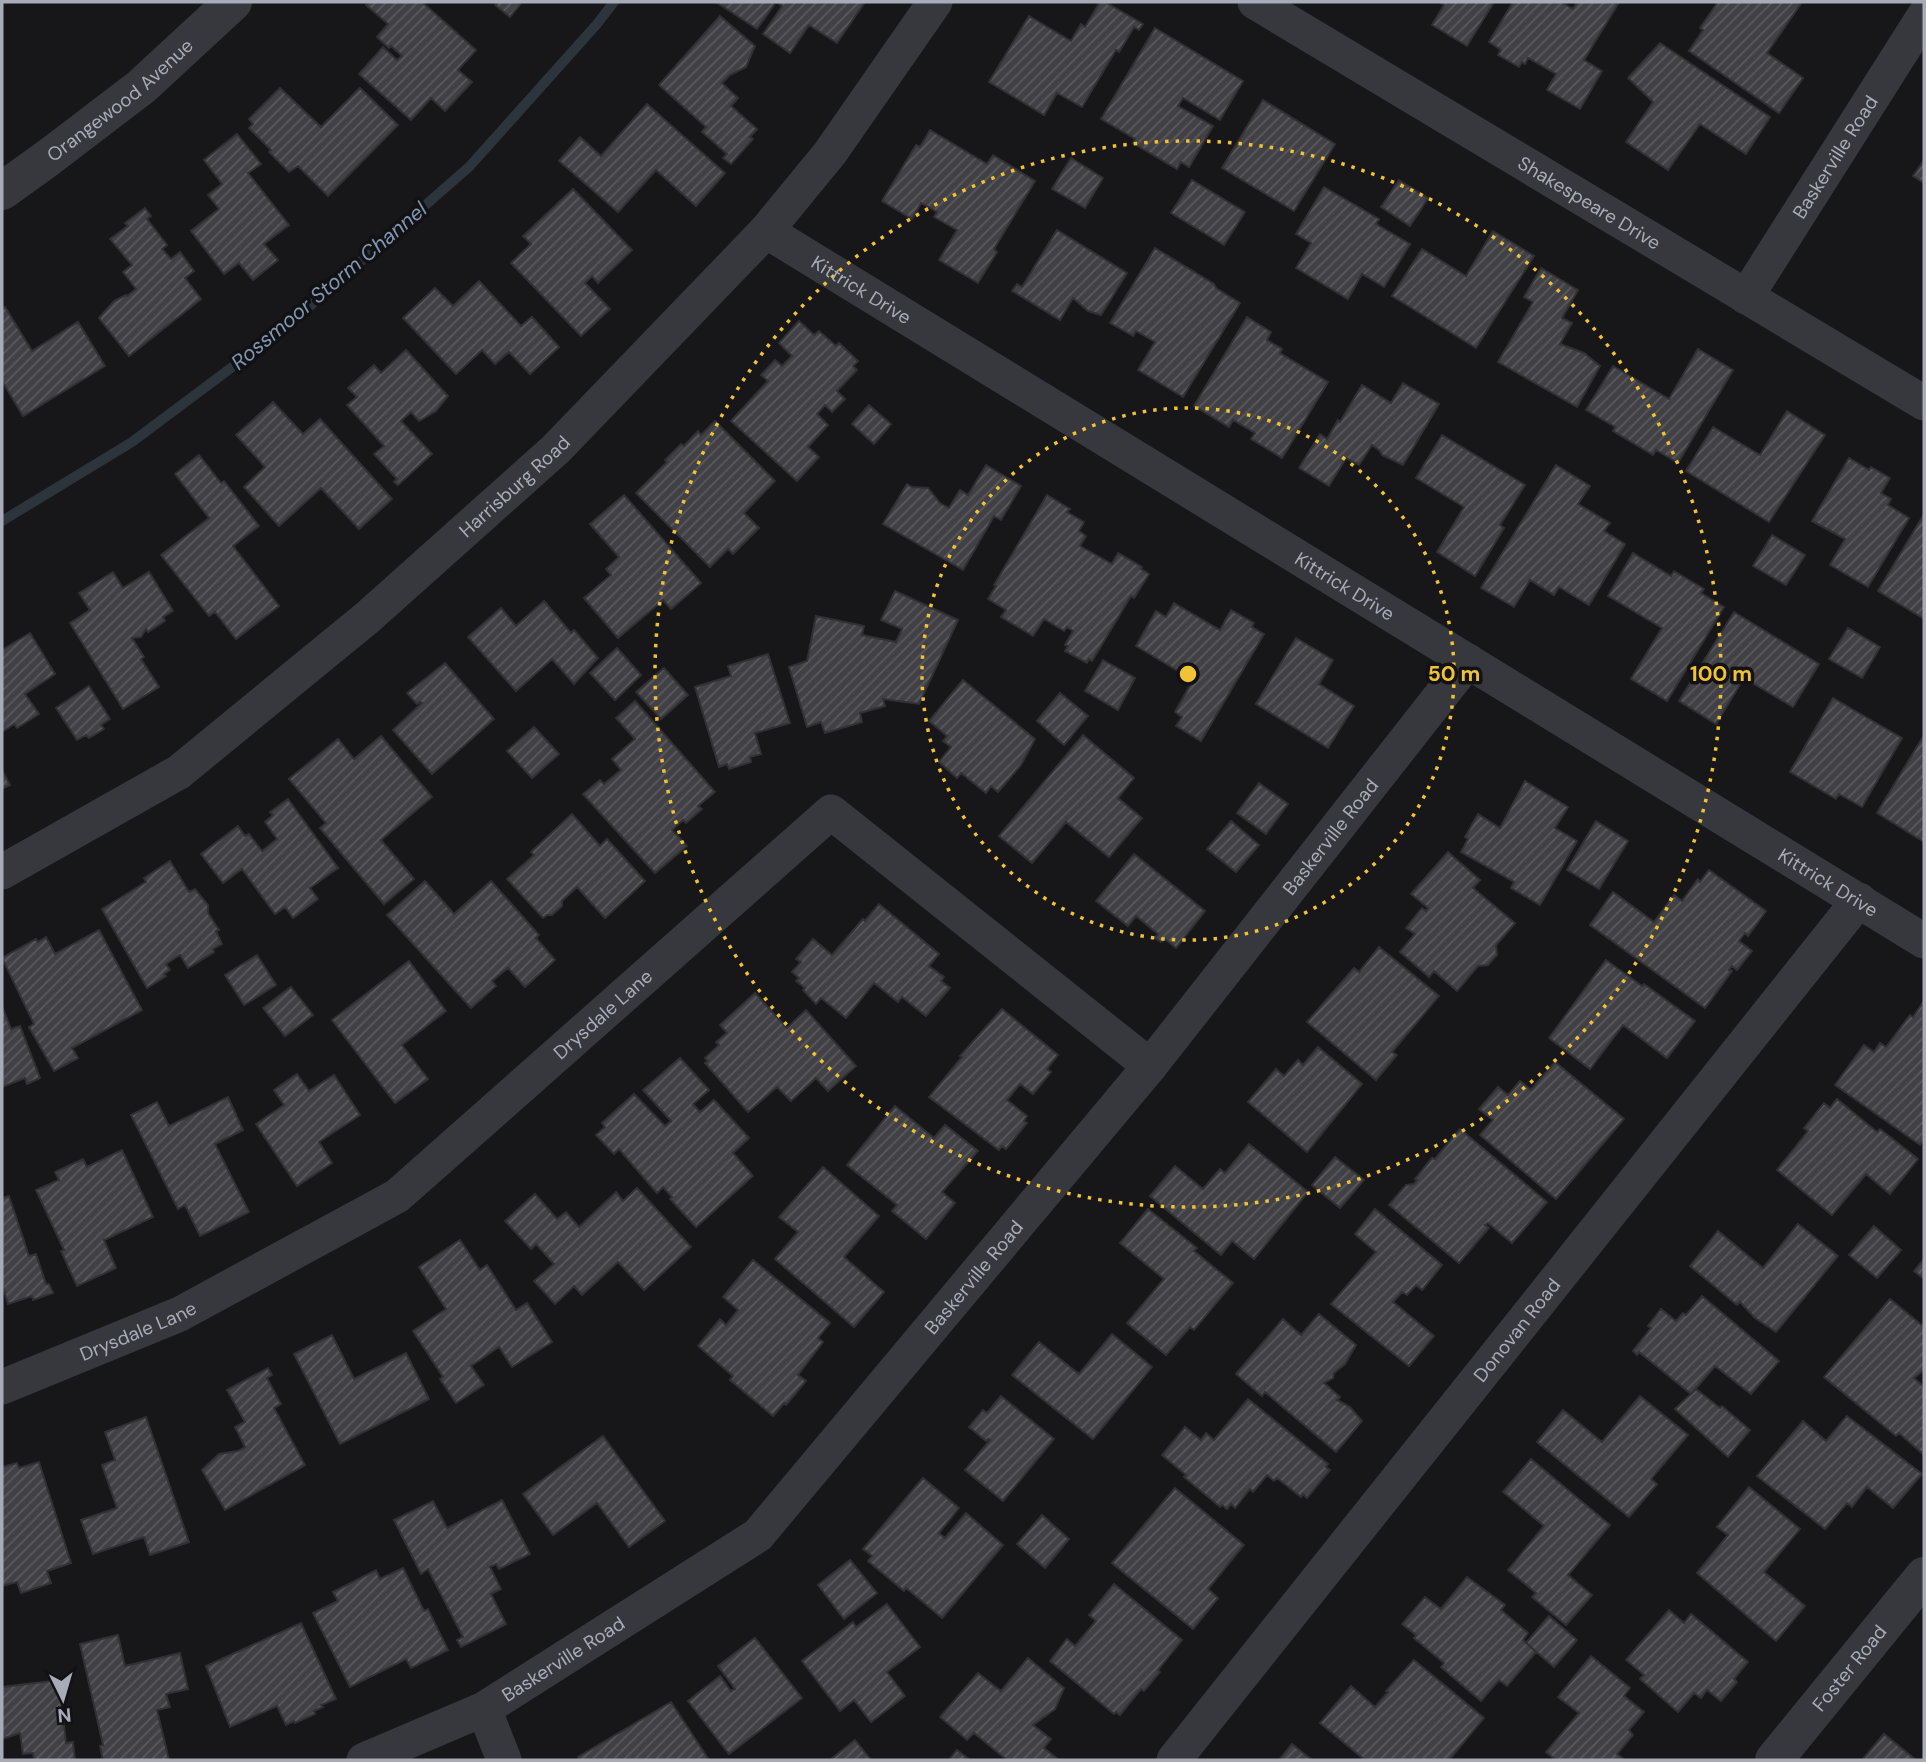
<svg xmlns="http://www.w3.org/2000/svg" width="1926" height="1762" font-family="'DM Sans',sans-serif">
<defs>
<pattern id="building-hatch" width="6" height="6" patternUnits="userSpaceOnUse" patternTransform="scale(1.75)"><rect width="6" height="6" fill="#414145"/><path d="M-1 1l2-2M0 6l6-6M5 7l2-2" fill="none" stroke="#5a5a5e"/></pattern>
</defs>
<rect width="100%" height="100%" fill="#171618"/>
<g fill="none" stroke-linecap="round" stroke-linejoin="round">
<!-- stream -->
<path stroke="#2c343c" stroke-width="10" d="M2 521 132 442 287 326 469 167 597 24 614 2"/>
</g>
<!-- building -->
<path fill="url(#building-hatch)" stroke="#313034" stroke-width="2" d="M370 2H422L476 50 458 70 472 82 445 111 431 98 411 120 359 74 383 47 397 60 402 56 391 46 389 48 377 37 388 24 366 5Z
M498 2H522L510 17 495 5Z
M716 2H776L757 29Z
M776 2H865L837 43 809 25 790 53 763 34 782 6Z
M1100 2H1105L1143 24 1139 30 1134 27 1119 52 1116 50 1082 107 1057 93 1044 115 989 82 1029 16 1071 41 1081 24 1085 27Z
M1439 2H1494L1467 46 1432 25 1444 5Z
M1513 2H1561L1573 9 1577 2H1613L1618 4 1584 60 1602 71 1580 109 1547 90 1556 74 1528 58 1525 64 1522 62 1519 67 1498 55 1501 50 1489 42Z
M1718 2H1802L1767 53 1803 78 1779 113 1689 51 1703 30 1700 28Z
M720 16 755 46 746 67 730 75 722 83 738 98 731 106 757 129 750 137 753 139 731 164 723 158 727 154 702 132 706 127 659 85Z
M1155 28 1243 81 1220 120 1183 98 1178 106 1213 126 1189 167 1181 162 1177 169 1133 143 1135 139 1101 119Z
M1660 43 1770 117 1746 154 1700 124 1668 170 1626 142 1653 102 1628 78Z
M280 88 321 127 360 88 398 125 328 196 298 166 289 172 269 152 271 150 249 128 253 124 249 119Z
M1263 100 1335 144 1294 211 1222 168Z
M647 104 725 173 696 206 656 170 618 212 559 161 580 137 601 156Z
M930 130 987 164 993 155 1035 181 994 249 997 252 978 283 939 260 957 230 934 217 937 212 921 203 912 219 882 201 916 145 920 147Z
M237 134 261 164 248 173 289 225 264 244 278 260 253 280 239 263 224 274 191 231 219 209 208 195 222 184 204 160Z
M1071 158 1103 178 1085 208 1052 189Z
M1924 160V183L1913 176Z
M1192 180 1245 212 1224 245 1171 213Z
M1399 180 1428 198 1410 226 1381 207Z
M1324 187 1379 219 1376 224 1410 244 1384 287 1362 274 1348 299 1296 268 1311 243 1296 234Z
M573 189 632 250 598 283 592 276 585 283 610 309 581 336 511 263 531 244 523 236Z
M145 208 151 216 147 219 167 245 162 249 171 259 180 252 194 271 185 278 201 299 129 356 99 318 114 301 126 295 127 296 136 289 123 272 132 265 110 239 128 226 125 223Z
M1057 230 1127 273 1101 315 1088 311 1073 298 1060 320 1012 291 1017 284 1022 287Z
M1493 231 1534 256 1476 348 1392 296 1422 249 1466 276Z
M1155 248 1214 284 1216 288 1240 303 1183 397 1138 370 1155 342 1136 331 1133 336 1110 323Z
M1541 268 1578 290 1562 318 1572 323 1560 344 1584 353 1600 366 1577 407 1498 362 1533 302 1524 297Z
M479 281 521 326 532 317 559 347 530 374 509 352 495 364 482 350 456 374 403 318 435 288 453 306Z
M5 307 32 351 78 322 105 366 23 416 2 381V310Z
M1247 317 1271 332 1267 340 1282 349 1280 353 1328 382 1282 458 1251 439 1255 433 1233 420 1229 427 1194 406Z
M799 321 814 335 819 331 836 346 839 343 858 361 853 366 857 370 837 391 845 399 832 412 825 405 817 414 828 425 808 447 819 457 797 481 731 421 768 381 761 375 775 360 782 366 792 356 779 343Z
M1698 349 1733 370 1678 463 1656 450 1653 455 1613 431 1615 427 1586 410 1613 366 1669 399Z
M406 350 448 396 436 411 419 421 411 412 401 421 432 454 398 485 394 482 397 479 374 454 384 446 347 405 357 397 348 388 374 365 381 373Z
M1403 383 1439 404 1403 465 1382 455 1380 451 1372 445 1359 465 1346 458 1329 486 1299 468 1320 434 1327 439 1338 420 1340 422 1362 385 1391 403Z
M273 402 303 434 320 419 392 499 359 529 321 488 279 526 244 487 265 467 236 435Z
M869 405 891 424 874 444 852 424Z
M1787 411 1825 435 1769 522 1686 471 1713 427 1760 455Z
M715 421 775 481 744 513 759 528 733 554 728 549 710 567 636 493 667 462 665 460 681 444 684 446 698 431 701 435Z
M1442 435 1525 485 1500 525 1504 528 1475 576 1437 552 1464 507 1416 478Z
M199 455 221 483 224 481 259 526 233 546 279 606 236 639 215 612 209 616 161 555 209 518 175 474Z
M1849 458 1869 470 1871 467 1890 478 1881 493 1891 499 1888 505 1909 518 1868 587 1830 565 1845 539 1812 521Z
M986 465 1021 486 1001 520 994 516 963 570 883 524 907 484 912 487 928 488 940 503 949 508 960 490 968 495Z
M1556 465 1590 486 1578 504 1610 523 1604 531 1625 544 1589 605 1559 587 1554 595 1530 580 1514 607 1481 588Z
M624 495 701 583 671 609 663 600 618 638 584 598 611 575 606 569 619 557 590 524Z
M1047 495 1070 509 1067 512 1084 522 1079 531 1086 536 1080 546 1112 564 1118 553 1142 567 1141 569 1149 574 1134 598 1131 596 1092 661 1089 659 1087 663 1065 651 1068 646 1065 645 1073 631 1067 627 1064 631 1044 619 1033 636 1001 617 1006 610 988 599 996 586 994 585Z
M1924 514V619L1878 591Z
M1772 535 1805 555 1786 585 1753 566Z
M1633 553 1671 576 1674 571 1704 589 1701 593 1724 607 1667 701 1631 679 1662 628 1608 596Z
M113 572 123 588 149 572 173 611 163 617 165 621 148 632 146 629 141 637 132 638 144 657 141 659 159 687 123 709 70 623 90 610 79 593Z
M895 591 958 620 919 704 883 699 885 706 860 713 862 722 825 733 821 722 807 727 789 667 807 661 816 616 864 626 862 635 896 642 902 629 881 620Z
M544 601 571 633 574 630 598 658 574 684 552 659 516 691 468 637 501 608 516 626Z
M1174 603 1220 630 1231 610 1254 623 1252 627 1264 634 1201 741 1176 726 1182 717 1175 712 1193 680 1136 646 1156 611 1166 617Z
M1734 612 1819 664 1793 707 1744 678 1716 724 1679 701Z
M1848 628 1880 647 1862 678 1829 659Z
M30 633 55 674 25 694 39 714 17 728 14 724 2 732V650Z
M1296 638 1333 660 1319 684 1354 706 1328 748 1256 704Z
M617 648 641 675 615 700 590 673Z
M768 654 790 723 755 733 761 754 750 757 751 762 729 769 727 764 719 767 695 687 731 676 728 666Z
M1103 660 1135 678 1118 710 1085 691Z
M445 663 494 719 432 774 393 730 422 703 420 702 417 704 407 693Z
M664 668 688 695 661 719 636 692Z
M963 680 1035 739 1021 765 998 792 991 786 986 793 961 773 957 778 939 762 951 747 943 741 947 736 929 721Z
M89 686 110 719 101 725 104 729 89 738 86 735 77 740 56 708Z
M1060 693 1088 716 1064 745 1037 721Z
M1833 698 1902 738 1862 807 1839 794 1836 799 1790 772Z
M635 701 715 792 698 806 702 809 686 823 683 820 672 830 687 846 655 873 583 794 600 780 604 784 621 770 612 759 635 739 616 718Z
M534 727 559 754 532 778 507 751Z
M1083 735 1134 778 1118 798 1142 818 1109 857 1066 822 1032 863 999 836Z
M1924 735V842L1877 813Z
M381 736 432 797 381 840 414 879 384 904 320 828 326 823 289 779 338 739 354 759Z
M2 770 10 785 2 789Z
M1525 781 1568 807 1555 828 1577 841 1540 905 1511 888 1514 882 1461 852 1468 839 1465 837 1478 814 1500 828Z
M1259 783 1288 804 1266 834 1237 813Z
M288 799 338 868 310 888 318 899 293 918 285 907 275 914 242 869 223 883 201 854 238 826 245 836 249 834 262 851 277 839 265 822 273 815 270 812Z
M572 814 600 846 607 839 645 881 605 918 577 887 562 901V906L552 915H547L543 918 507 879 534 855 531 852Z
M1231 821 1259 845 1236 872 1207 849Z
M1596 821 1628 841 1599 889 1567 870Z
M1448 852 1480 880 1473 888 1515 923 1496 945 1497 955 1488 965 1478 966 1457 991 1434 971 1429 977 1400 952 1415 934 1406 928 1422 908 1426 911 1428 908 1411 894Z
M1134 854 1205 911 1176 948 1165 939 1161 942 1155 938 1158 934 1136 916 1128 926 1096 901Z
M170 861 189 892 195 889 208 905V913L219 930 216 931 222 944 213 949 214 952 188 968 180 955 166 964 170 970 164 974 166 976 147 988 102 909 146 882 144 878Z
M1709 870 1766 911 1748 936 1745 933 1739 941 1752 951 1737 970 1732 966 1729 970 1732 971 1705 1008 1590 925 1613 892 1654 922 1674 895 1682 901 1698 879 1700 882Z
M425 881 454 914 491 881 539 935 536 938 555 960 525 987 508 968 492 981 496 986 471 1008 387 915Z
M879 904 939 954 929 966 944 977 941 981 950 988 926 1016 902 997 898 1002 874 983 846 1018 821 998 816 1004 803 990 805 988 796 981 799 978 792 972 801 962 796 959 813 939 832 955 863 919 865 921Z
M99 930 142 1010 72 1048 78 1058 54 1071 29 1027 34 1024 2 958 36 939 38 942 46 937 55 954Z
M1379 947 1439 996 1392 1052 1397 1055 1376 1080 1307 1022 1354 968 1359 972Z
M257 955 276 985 244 1005 225 975Z
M1606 960 1642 986 1644 984 1695 1021 1667 1058 1623 1025 1590 1069 1549 1038Z
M409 961 446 1011 402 1045 428 1079 395 1103 332 1020Z
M291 987 313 1015 285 1036 263 1008Z
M755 993 787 1028 806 1010 856 1066 828 1091 816 1078 791 1101 777 1087 748 1112 705 1063 708 1061 705 1058 719 1045 716 1042 727 1033 720 1025Z
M1923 1002 1924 1140 1920 1145 1835 1085 1864 1045 1874 1052 1880 1043 1886 1047 1910 1015 1913 1017Z
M2 1006 11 1029 20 1026 40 1078 27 1084 25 1078 2 1087Z
M1002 1009 1058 1055 1047 1069 1051 1072 1033 1094 1020 1084 1007 1100 1027 1116 1024 1121 1027 1123 1006 1149 1002 1146 999 1150 929 1097 962 1057 960 1056Z
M1318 1047 1362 1084 1307 1152 1248 1102 1276 1069 1284 1076 1298 1060 1303 1065Z
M680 1058 709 1090 693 1104 700 1112 714 1100 749 1138 733 1153 753 1176 696 1227 670 1199 672 1197 663 1187 657 1193 619 1149 614 1154 596 1135 605 1127 602 1123 634 1094 665 1126 671 1121 643 1090Z
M1555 1062 1624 1119 1556 1199 1480 1135 1493 1120 1479 1109 1498 1087 1508 1095 1520 1081 1531 1090Z
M297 1074 309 1091 334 1075 360 1115 319 1142 332 1163 297 1186 256 1124 284 1105 274 1090Z
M228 1097 243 1130 215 1144 249 1212 200 1236 185 1205 178 1209 131 1115 157 1102 169 1126Z
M1837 1099 1877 1132 1880 1129 1918 1159 1890 1194 1866 1174 1832 1215 1777 1170 1808 1131 1804 1128 1824 1103 1830 1108Z
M895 1106 934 1138 945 1125 978 1151 942 1192 955 1203 926 1239 892 1211 897 1205 847 1165Z
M1460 1129 1547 1202 1512 1243 1488 1223 1485 1225 1489 1228 1459 1263 1389 1205 1406 1185 1414 1184 1417 1180 1415 1179 1432 1158 1435 1159Z
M1249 1144 1308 1192 1254 1259 1232 1241 1221 1255 1150 1196 1175 1166 1203 1189 1220 1169 1225 1173Z
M122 1150 153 1217 104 1240 116 1268 77 1286 61 1251 64 1250 36 1190 59 1180 55 1172 83 1159 87 1167Z
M1335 1157 1364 1180 1340 1208 1312 1185Z
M823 1167 879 1216 844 1257 884 1292 854 1327 775 1259 798 1232 779 1217Z
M637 1188 691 1247 644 1290 618 1262 582 1295 574 1286 555 1304 534 1281 554 1264 536 1244 531 1249 505 1221 535 1194 557 1219 566 1212 579 1227 616 1192 623 1201Z
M9 1196 29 1256 36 1254 46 1284H49L53 1293 33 1300 32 1296 8 1304 2 1284V1198Z
M1148 1209 1197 1248 1194 1251 1233 1283 1194 1330 1190 1327 1166 1355 1127 1323 1164 1279 1120 1243Z
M1375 1209 1442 1265 1422 1290 1416 1285 1407 1295 1402 1292 1393 1302 1434 1336 1409 1366 1331 1304 1376 1252 1355 1234Z
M1798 1224 1838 1256 1776 1332 1755 1318 1740 1302 1737 1305 1690 1266 1718 1231 1763 1268Z
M1874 1226 1901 1250 1877 1278 1849 1255Z
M460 1240 480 1270 487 1265 516 1310 527 1303 552 1342 512 1367 499 1347 471 1366 484 1385 456 1403 440 1379 443 1377 413 1331 446 1309 419 1267Z
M1924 1259V1279L1914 1271Z
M753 1260 830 1323 818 1338 823 1342 798 1375 806 1381 786 1405 784 1403 773 1416 730 1380 733 1376 698 1346 720 1319 726 1325 738 1310 723 1297Z
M1702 1296 1779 1361 1751 1394 1715 1366 1691 1394 1639 1352 1637 1355 1633 1351 1651 1328 1648 1326 1661 1309 1676 1321 1683 1313 1686 1315Z
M1890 1299 1924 1327V1370L1914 1378 1924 1387 1923 1454 1899 1433 1896 1436 1824 1377Z
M1319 1314 1356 1345 1345 1364 1334 1373 1333 1378 1324 1383 1340 1397 1337 1400 1350 1407 1362 1421 1336 1452 1265 1392 1262 1396 1236 1374 1283 1319 1301 1335Z
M1112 1334 1152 1367 1093 1439 1012 1375 1039 1342 1079 1374Z
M332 1335 354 1379 406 1353 429 1399 340 1444 294 1354Z
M268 1368 272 1375 267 1378 281 1404 274 1408 305 1465 225 1510 202 1470 219 1454 238 1451 245 1447 235 1427 245 1422 227 1390Z
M1696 1389 1720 1408 1722 1406 1750 1430 1728 1457 1675 1409Z
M1001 1396 1054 1439 1003 1501 965 1470 990 1440 988 1439 986 1441 969 1427 983 1410 987 1413Z
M1640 1396 1688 1435 1651 1479 1657 1484 1629 1517 1537 1442 1563 1410 1602 1442Z
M1248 1399 1328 1464 1326 1467 1330 1470 1307 1498 1303 1494 1301 1497 1277 1478 1274 1481 1267 1475 1253 1492 1250 1489 1235 1508 1231 1504 1227 1509 1222 1505 1220 1507 1184 1477 1186 1475 1162 1455 1185 1427 1201 1440 1206 1433 1214 1440Z
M1847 1416 1922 1474 1893 1508 1867 1487 1852 1507 1847 1503 1825 1529 1757 1476 1803 1421 1826 1441Z
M146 1417 189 1542 150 1555 144 1537 93 1554 81 1520 117 1508 102 1465 115 1460 105 1432Z
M603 1436 665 1521 629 1547 597 1503 553 1535 523 1494Z
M1531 1459 1610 1525 1568 1575 1592 1595 1566 1625 1532 1597 1536 1593 1508 1570 1544 1526 1503 1492Z
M39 1462 71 1563 47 1571 51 1583 21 1593 17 1582 2 1586V1467L17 1463 19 1468Z
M923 1478 959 1508 939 1533 945 1538 966 1513 1003 1545 942 1618 906 1588 904 1591 868 1561 872 1556 863 1549Z
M1749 1487 1800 1529 1764 1572 1805 1606 1776 1641 1697 1573 1728 1535 1717 1527Z
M1175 1488 1244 1545 1208 1589 1218 1598 1193 1629 1112 1563Z
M502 1500 530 1554 499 1569 496 1564 490 1567 501 1589 491 1594 506 1624 461 1647 457 1640 463 1637 428 1569 421 1574 394 1520 433 1501 447 1528Z
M1042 1515 1069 1539 1045 1568 1017 1544Z
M850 1560 877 1593 844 1619 818 1585Z
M403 1568 424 1611 428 1609 448 1650 411 1668 406 1659 350 1687 313 1613 338 1601 333 1592 376 1570 380 1579Z
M1467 1577 1505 1605 1501 1610 1528 1633 1523 1640 1536 1652 1507 1686 1499 1680 1481 1701 1441 1667 1444 1663 1414 1638 1416 1635 1402 1624 1425 1597 1441 1609Z
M1114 1584 1182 1640 1158 1670 1160 1672 1144 1691 1141 1689 1120 1715 1116 1712 1114 1714 1050 1661 1067 1639 1075 1646 1096 1621 1089 1615Z
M887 1604 920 1647 887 1672 905 1696 871 1722 854 1700 840 1711 802 1661 853 1622 856 1627Z
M1669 1610 1684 1623 1691 1614 1748 1662 1734 1679 1737 1682 1721 1701 1707 1690 1701 1698 1694 1693 1678 1712 1640 1679 1644 1675 1626 1660Z
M1549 1616 1577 1640 1554 1667 1526 1643Z
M301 1623 336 1699 321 1705 323 1707 314 1711 315 1714 295 1723 294 1721 286 1725 277 1706 230 1727 206 1666Z
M118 1635 125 1666 180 1653 188 1689 166 1694 170 1707 157 1710 169 1760H103L100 1746 103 1745 80 1644Z
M755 1638 802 1698 729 1754 688 1701 720 1676 731 1691 735 1689 718 1666Z
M1591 1656 1630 1688 1624 1696 1644 1712 1629 1730 1633 1735 1617 1754 1625 1760H1556L1546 1752 1579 1713 1558 1697Z
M1028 1658 1064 1688 1055 1709 1033 1725 1051 1739 1044 1748 1059 1760H1007L974 1733 967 1740 940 1717 978 1673 1001 1691Z
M1414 1660 1484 1718 1449 1760H1365L1320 1723 1351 1686 1375 1707 1388 1692 1386 1691Z
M59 1680 66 1743 73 1742 75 1760H34L33 1753 23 1754 20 1733 2 1739V1687Z
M671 1702 709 1760H579L578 1757Z
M1884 1734 1916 1760H1862Z
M855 1740 871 1760H830Z
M1292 1744 1312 1760H1279Z
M957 1750 970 1760H949Z"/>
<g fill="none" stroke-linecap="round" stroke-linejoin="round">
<!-- minor -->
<g stroke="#37383d" stroke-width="35">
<path id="s1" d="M1255 2 1924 403"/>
<path id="s2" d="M766 231 1924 941"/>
<path id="s3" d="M1746 297 1924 16"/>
<path id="s4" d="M2 872 179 772 368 617 556 449 766 231 830 153 935 2"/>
<path id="s5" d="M2 1387 180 1314 397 1196 831 812 1150 1066"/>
<path d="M484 1709 504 1760"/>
<path id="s6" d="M364 1760 484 1709 758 1535 1150 1066 1468 661"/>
<path id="s7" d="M1174 1760 1859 900"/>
</g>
<!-- tertiary -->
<g stroke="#37383d" stroke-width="38">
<path id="s8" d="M2 191 48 158 141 87 233 2"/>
<path id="s9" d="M1774 1760 1924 1576"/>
</g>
</g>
<!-- distance rings -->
<g fill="none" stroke="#f2c235" stroke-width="3.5" stroke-dasharray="3.5 7">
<circle cx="1188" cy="674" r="266"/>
<circle cx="1188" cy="674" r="533"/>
</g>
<g text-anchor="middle" stroke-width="7" stroke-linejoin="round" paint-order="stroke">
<!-- street labels -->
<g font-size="19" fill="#a8acb8" stroke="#121113">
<text dy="7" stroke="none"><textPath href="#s8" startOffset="149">Orangewood Avenue</textPath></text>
<text dy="7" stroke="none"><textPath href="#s3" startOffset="166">Baskerville Road</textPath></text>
<text dy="7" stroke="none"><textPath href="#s1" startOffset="390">Shakespeare Drive</textPath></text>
<text dy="7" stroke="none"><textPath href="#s2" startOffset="112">Kittrick Drive</textPath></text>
<text dy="7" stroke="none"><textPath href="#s4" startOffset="644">Harrisburg Road</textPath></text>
<text dy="7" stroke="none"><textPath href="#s2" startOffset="679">Kittrick Drive</textPath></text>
<text dy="7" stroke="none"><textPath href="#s6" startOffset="1358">Baskerville Road</textPath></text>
<text dy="7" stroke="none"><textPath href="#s2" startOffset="1246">Kittrick Drive</textPath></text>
<text dy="7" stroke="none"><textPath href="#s5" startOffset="714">Drysdale Lane</textPath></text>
<text dy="7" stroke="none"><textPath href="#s6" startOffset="791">Baskerville Road</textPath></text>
<text dy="7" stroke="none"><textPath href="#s5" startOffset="147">Drysdale Lane</textPath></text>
<text dy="7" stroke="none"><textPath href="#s7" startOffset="550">Donovan Road</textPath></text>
<text dy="7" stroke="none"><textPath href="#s6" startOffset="224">Baskerville Road</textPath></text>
<text dy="7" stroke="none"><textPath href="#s9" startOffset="119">Foster Road</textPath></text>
</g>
<!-- water labels -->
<g font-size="21" font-style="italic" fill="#8097b3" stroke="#121113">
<text transform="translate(329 286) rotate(-40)" y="7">Rossmoor Storm Channel</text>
</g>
</g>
<circle cx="1188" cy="674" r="10" fill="#f2c235" stroke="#121113" stroke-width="3.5"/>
<g font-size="21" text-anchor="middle" font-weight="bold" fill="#f2c235" stroke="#121113" stroke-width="7" stroke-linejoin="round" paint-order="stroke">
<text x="1454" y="681">50 m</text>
<text x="1721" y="681">100 m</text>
</g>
<!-- border -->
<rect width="1926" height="1762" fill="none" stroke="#a8acb8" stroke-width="7"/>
<!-- north arrow -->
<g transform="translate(63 1699) rotate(175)" stroke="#121113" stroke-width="5" paint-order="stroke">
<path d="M0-5L12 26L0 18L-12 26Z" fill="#a8acb8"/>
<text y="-10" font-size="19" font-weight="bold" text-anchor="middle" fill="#a8acb8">N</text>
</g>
</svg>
